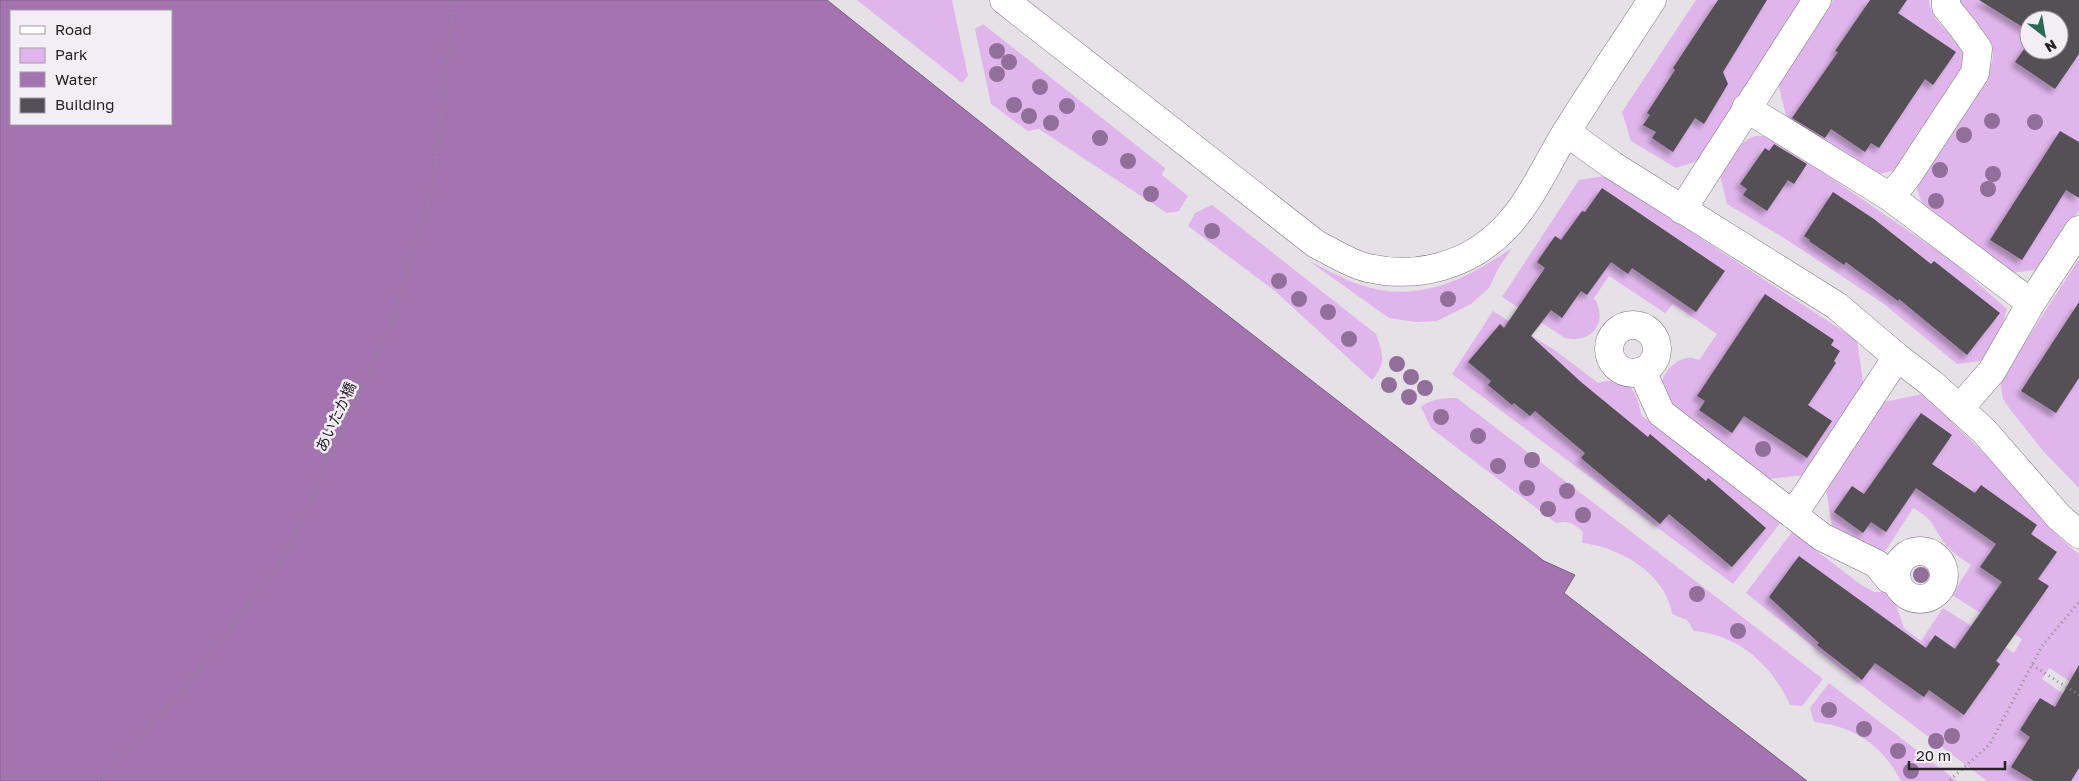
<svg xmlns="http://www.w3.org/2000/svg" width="2079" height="781" font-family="'Golos Text','Noto Sans JP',sans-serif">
<defs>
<filter id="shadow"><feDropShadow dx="-4.5" dy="4.5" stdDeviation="2.5" flood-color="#0004"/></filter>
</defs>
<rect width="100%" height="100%" fill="#e6e0e7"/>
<!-- green -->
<path fill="#e0b5ec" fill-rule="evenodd" d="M857 0H952L968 76 962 83Z
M1696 0H1801L1697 161 1676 168 1631 141 1622 112Z
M1833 0H1929C1930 22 1952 32 1962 49 1964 54 1964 60 1964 65L1896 170 1875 175 1787 120 1778 83Z
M1960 0H2079V210L2042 269 2004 274 1923 207 1916 186 1986 81 1993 58 1992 47 1973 18 1962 6ZM2029 20H2059V50H2029Z
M983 24 1165 168 1162 175 1188 196 1179 211 1167 213 1039 129 1028 131 991 104 975 29Z
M1755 136H1765L1818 169 1951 260 2007 309 2000 333 1981 361 1957 364 1884 304 1784 238 1727 204 1720 175C1730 158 1736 144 1755 136Z
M1605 176 1857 340 1864 388 1805 475 1770 479 1670 402C1668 397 1664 392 1663 387 1660 374 1675 360 1687 358 1691 357 1695 359 1699 360L1717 334 1673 304 1665 313 1609 276 1594 298C1609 322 1592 344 1565 338L1502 297 1579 180Z
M1212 205 1376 334C1383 356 1387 362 1372 380L1275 291 1188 226 1195 213Z
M1512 248 1498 269 1489 288 1471 304 1437 321 1416 322 1389 318 1309 261C1323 268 1336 275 1350 281 1412 307 1462 282 1512 248Z
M2079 259V488L2044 452 2009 408 2003 399 2000 381Z
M1493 311 1556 351 1598 383C1628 375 1637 389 1641 415L1781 522 1733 584 1452 374Z
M1923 394C1954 424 1986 454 2016 487 2036 510 2054 536 2079 554V687L2049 668 2042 679 2079 705V781H1987L1881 701 1746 593 1792 532 1860 584 1874 592H1885L1895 602 1904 628 1921 641 1943 608 2014 653 2022 639 1952 595 1971 565C1962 559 1953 553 1946 545 1932 527 1936 521 1913 508L1877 564 1832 527 1826 489 1884 402Z
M1457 398 1823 679 1802 706 1790 705C1772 665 1739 635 1694 631L1687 620 1672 614C1666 574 1620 547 1582 543L1583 532C1574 523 1568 520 1556 523L1431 428 1421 407C1432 398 1444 398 1457 398Z
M1829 683 1953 778 1957 781H1901C1883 746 1854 726 1814 722L1810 708Z"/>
<!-- water -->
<path fill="#a374b0" stroke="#7e5c87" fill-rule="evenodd" d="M0 0H827L1047 175 1544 561 1575 575 1564 593 1807 781H0ZM11 11H171V124H11Z"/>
<!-- building -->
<path fill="#544f56" filter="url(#shadow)" d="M1718 0H1767L1723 72 1728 84 1704 124 1695 118 1673 152 1652 138 1656 132 1643 125 1650 115 1647 113 1675 70 1673 68Z
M1870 0H1907L1898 13 1956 52 1933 85 1925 79 1879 148 1871 143 1865 152 1831 129 1825 138 1792 118 1838 52 1835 51Z
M1979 0H2079V54L2055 89 2015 62 2029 42V50H2059V20H2029V31Z
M2060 131 2079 142V198L2066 190 2022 260 1990 240Z
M1774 144 1807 164 1794 184 1788 180 1767 211 1743 195 1747 189 1740 184 1765 148 1769 151Z
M1602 188 1725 271 1696 312 1632 268 1628 274 1611 262 1587 295 1581 291 1562 318 1551 310 1531 336 1581 382 1648 437 1650 434 1706 481 1708 478 1766 528 1732 567 1669 514 1660 524 1581 458 1585 453 1535 411 1530 416 1514 403 1512 405 1488 385 1491 381 1468 362 1500 324 1504 328 1545 268 1537 262 1555 236 1561 240 1582 211 1585 212Z
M1833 192 1874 219 1931 264 1934 261 2000 313 1967 355 1899 299 1898 301 1846 262 1844 265 1809 241 1810 240 1804 236Z
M1765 294 1834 340 1831 345 1840 351 1834 361 1836 363 1808 405 1832 421 1807 458 1744 416 1732 433 1699 410 1705 401 1697 396Z
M2079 302V378L2056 413 2021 391Z
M1921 413 1952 435 1932 464 1975 493 1981 485 2037 525 2031 534 2057 552 2038 579 2049 586 1996 661 2000 664 1964 715 1929 690 1924 697 1875 663 1862 680 1817 645 1819 643 1769 597 1799 556 1926 648 1935 635 1955 649 2002 582 1980 567 1996 544 1916 488 1886 532 1871 522 1863 533 1834 512 1852 486 1864 494Z
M2079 665V768L2071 781H2034L2011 767 2030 737 2020 730 2040 698 2055 707Z"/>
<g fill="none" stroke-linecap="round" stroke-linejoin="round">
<defs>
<path id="minor" d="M1004 0 1316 244C1332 252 1350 264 1368 268 1417 279 1468 266 1504 229 1530 203 1546 165 1565 134 1593 89 1623 45 1652 0
M1746 108 1890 197 2031 303
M1566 132 1612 165 1837 306 1897 357 1931 383 1984 431 2059 517 2079 534
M1890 197 1906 178 1975 73 1978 49 1963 28 1946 7V0
M1682 210 1817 0
M1609 349a24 24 0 1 1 48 0a24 24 0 1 1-48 0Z
M1642 371 1661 413 1822 537 1877 564 1889 579 1897 580
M1959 409 1992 371 2031 303 2079 230
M1793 515 1897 357
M1896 575a24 24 0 1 1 48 0a24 24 0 1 1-48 0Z"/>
</defs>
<!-- minor casing -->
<use href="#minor" stroke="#7c767d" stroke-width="29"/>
<!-- path -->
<path stroke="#908c91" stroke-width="3" stroke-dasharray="1 4" stroke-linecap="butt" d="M1601 347a31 31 0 1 1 62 0a31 31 0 1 1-62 0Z
M1889 575a31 31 0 1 1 62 0a31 31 0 1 1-62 0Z
M2032 665 2079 695
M1950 780 1990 744 2042 646 2079 602
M99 781 171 706 286 554 390 327 433 188 454 0"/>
<!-- minor -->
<use href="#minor" stroke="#fff" stroke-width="28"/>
</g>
<!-- trees -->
<g fill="#926f9b">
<circle cx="997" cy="51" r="8"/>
<circle cx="1009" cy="62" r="8"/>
<circle cx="997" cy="74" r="8"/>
<circle cx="1040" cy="87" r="8"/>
<circle cx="1014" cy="105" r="8"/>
<circle cx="1067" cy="106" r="8"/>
<circle cx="1029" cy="116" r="8"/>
<circle cx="1992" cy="121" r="8"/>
<circle cx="2035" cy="122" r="8"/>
<circle cx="1051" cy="123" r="8"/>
<circle cx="1964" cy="135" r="8"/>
<circle cx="1100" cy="138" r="8"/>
<circle cx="1128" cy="161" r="8"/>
<circle cx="1940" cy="170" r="8"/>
<circle cx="1993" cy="174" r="8"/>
<circle cx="1988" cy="189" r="8"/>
<circle cx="1151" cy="194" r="8"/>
<circle cx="1936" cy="201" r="8"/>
<circle cx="1212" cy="231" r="8"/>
<circle cx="1279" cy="281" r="8"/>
<circle cx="1299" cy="299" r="8"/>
<circle cx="1448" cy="299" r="8"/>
<circle cx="1328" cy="312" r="8"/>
<circle cx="1349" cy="339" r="8"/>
<circle cx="1397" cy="364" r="8"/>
<circle cx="1411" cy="377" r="8"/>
<circle cx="1389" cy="385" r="8"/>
<circle cx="1425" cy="388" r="8"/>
<circle cx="1409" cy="397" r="8"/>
<circle cx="1441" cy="417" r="8"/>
<circle cx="1478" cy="436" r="8"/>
<circle cx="1763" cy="449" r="8"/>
<circle cx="1532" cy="460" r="8"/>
<circle cx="1498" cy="466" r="8"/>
<circle cx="1527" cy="488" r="8"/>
<circle cx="1567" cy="491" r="8"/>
<circle cx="1548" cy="509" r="8"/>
<circle cx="1583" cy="515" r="8"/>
<circle cx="1921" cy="575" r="8"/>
<circle cx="1697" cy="594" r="8"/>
<circle cx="1738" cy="631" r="8"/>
<circle cx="1829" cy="710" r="8"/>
<circle cx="1864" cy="729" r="8"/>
<circle cx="1952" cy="736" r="8"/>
<circle cx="1936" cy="741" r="8"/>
<circle cx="1898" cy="751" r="8"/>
<circle cx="1911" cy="771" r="8"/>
</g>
<g text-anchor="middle" stroke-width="5" stroke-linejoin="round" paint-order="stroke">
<!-- street labels -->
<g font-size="15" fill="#262427" stroke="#f3edf5">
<text transform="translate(336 417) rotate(-65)" y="5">あいたか橋</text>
</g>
</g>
<!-- legend -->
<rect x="10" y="10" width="162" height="115" fill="#f3edf5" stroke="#a19da3"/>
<rect x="20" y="26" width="25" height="8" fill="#ffffff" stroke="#a19da3"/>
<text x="55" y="35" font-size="15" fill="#262427">Road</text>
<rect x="20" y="48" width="25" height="15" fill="#e0b5ec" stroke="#a19da3"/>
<text x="55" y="60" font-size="15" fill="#262427">Park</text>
<rect x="20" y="72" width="25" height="15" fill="#a374b0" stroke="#a19da3"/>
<text x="55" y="85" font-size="15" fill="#262427">Water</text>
<rect x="20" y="98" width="25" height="15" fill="#544f56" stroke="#a19da3"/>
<text x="55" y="110" font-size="15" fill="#262427">Building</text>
<!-- north arrow -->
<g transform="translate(2044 35) rotate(149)"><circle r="24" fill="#f3edf5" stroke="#a19da3"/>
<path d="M0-4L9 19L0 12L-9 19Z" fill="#2c6a56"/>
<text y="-8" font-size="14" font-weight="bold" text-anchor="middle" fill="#262427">N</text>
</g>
<!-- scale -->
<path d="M1909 761v8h96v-8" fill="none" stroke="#262427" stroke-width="2.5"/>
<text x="1916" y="761" font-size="15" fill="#262427" stroke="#f3edf5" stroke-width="4" paint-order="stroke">20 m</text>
</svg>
